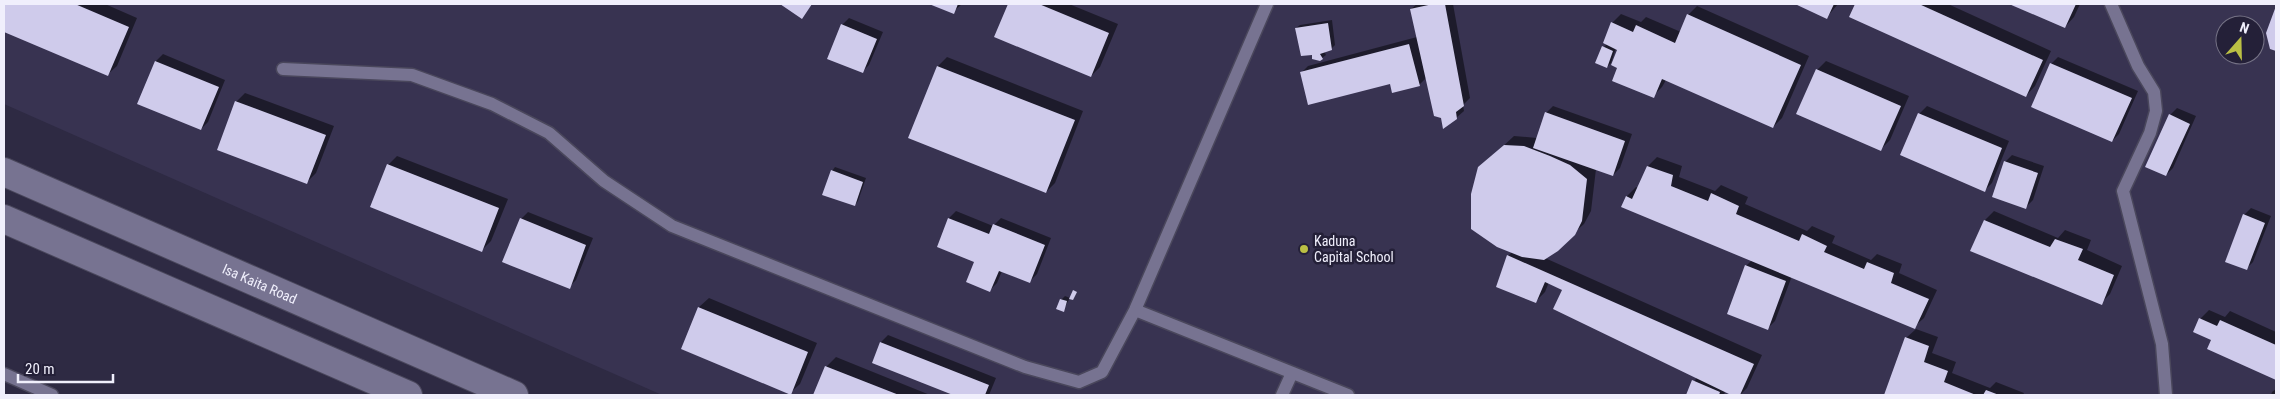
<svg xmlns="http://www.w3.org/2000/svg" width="2280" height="399" font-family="'Roboto Condensed',sans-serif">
<rect width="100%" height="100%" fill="#2e2a43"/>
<!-- built -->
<path fill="#383351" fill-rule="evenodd" d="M4 4H2276V395H662L4 104ZM2225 25H2255V55H2225Z"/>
<!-- shadow -->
<path fill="#0007" d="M4 4H105L137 18 117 66 107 75 4 31Z
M932 4H962L953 12Z
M1010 4H1069L1118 24 1100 67 1091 76 996 36Z
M1417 4H1453L1470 98 1463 105 1464 111 1456 118 1442 117 1426 78 1419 85 1301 73 1308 66 1417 37 1411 9Z
M1798 4H1838L1827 17Z
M1857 4H1948L2051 51 2035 86 2026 96 1851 16Z
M2012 4H2080L2074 17 2065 27Z
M1697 6 1809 56 1782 118 1773 127 1666 80 1662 87 1653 96 1619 67V49L1616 48 1611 63 1607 67 1604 47 1607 44 1612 23 1621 14 1641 22 1646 17 1681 32 1688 15Z
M849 18 883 32 869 65 862 72 842 25Z
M1332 20 1335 45 1331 49 1324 51 1326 55 1322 58 1296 28 1300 25Z
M163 54 225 80 208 122 201 129 139 103 156 61Z
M947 57 1083 111 1055 183 1046 192 910 138 938 66Z
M2058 57 2138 91 2119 134 2112 141 2051 64Z
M1826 61 1909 96 1890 140 1881 149 1817 70Z
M245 93 334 126 316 173 307 182 236 102Z
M1553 106 1632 134 1620 168 1613 175 1596 169 1591 211 1584 224 1545 258 1762 355 1747 388 1740 395H1734L1725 391 1724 395H1687L1697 377 1564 289 1549 282 1545 292 1536 301 1497 286 1508 256 1512 252 1486 162 1514 136 1537 138 1546 113Z
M1927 106 2009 141 1992 183 1985 190 1902 155 1920 113Z
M2177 108 2196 116 2173 168 2166 175 2170 115Z
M2012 155 2044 166 2033 200 2026 207 2005 162Z
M397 156 508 199 491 241 482 250 388 165Z
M1657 157 1682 166 1679 177 1715 191 1721 185 1748 197 1745 204 1807 231 1812 226 1835 236 1832 243 1871 260 1877 254 1902 264 1899 273 1937 290 1924 318 1914 327 1792 276 1775 321 1768 328 1746 266 1752 260 1623 206 1627 196 1636 187 1638 188 1648 166Z
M835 167 866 178 858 201 855 205 832 171Z
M2251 208 2271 216 2253 262 2246 269 2244 215Z
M956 211 993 226 1001 218 1051 238 1037 274 1030 281 1002 271 997 283 990 290 975 261 938 247 949 218Z
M1994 211 2058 238 2065 230 2091 240 2087 250 2122 266 2110 294 2101 303 1985 220Z
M528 212 593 238 576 280 569 287 521 219Z
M1065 296 1070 298 1063 310 1061 300Z
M709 298 817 343 800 384 790 393 682 349 699 307Z
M2209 310 2225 317 2230 311 2276 332V379L2209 349 2212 340 2200 319Z
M1916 329 1938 337 1932 353 1956 362 1952 373 1990 388 1996 382 2024 393 2023 395H1885L1906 338Z
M888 335 996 378 989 395H956L873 362 881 342Z
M836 357 930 395H815L827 366Z
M2276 389V395H2271L2272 392Z"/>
<!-- building -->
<path fill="#cfcbeb" d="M4 4H75L129 27 108 76 4 32Z
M780 4H812L802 19Z
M929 4H958L954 14Z
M1008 4H1039L1109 33 1091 77 994 37Z
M1433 4H1445L1464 106 1456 112 1457 119 1443 129 1441 118 1434 116 1410 9Z
M1795 4H1834L1827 19Z
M1855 4H1919L2043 60 2026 97 1849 17Z
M2009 4H2076L2065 28Z
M2276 6V51L2270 49 2266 33Z
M1687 14 1801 65 1773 128 1662 79 1654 98 1612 81 1617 68 1611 65 1617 50 1603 43 1611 22 1633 32 1636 25 1675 43Z
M1328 23 1332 50 1320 54 1323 59 1320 61 1312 59V55L1301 56 1295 28Z
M841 24 877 39 863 73 827 59Z
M1409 44 1420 86 1392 93 1390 84 1308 105 1300 72Z
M1602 46 1613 51 1607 68 1595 63Z
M155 61 219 87 201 130 137 104Z
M2050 63 2132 98 2112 142 2031 107Z
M937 66 1075 120 1046 193 908 138Z
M1816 69 1901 106 1881 151 1796 114Z
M235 101 326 135 307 184 217 150Z
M1545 112 1625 141 1613 176 1533 148Z
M1918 113 2002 148 1985 192 1900 155Z
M2169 114 2190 124 2166 176 2145 167Z
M1504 145 1524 146 1550 156 1570 165 1587 179 1582 221 1575 235 1558 251 1544 260 1522 257 1497 247 1471 229V194L1478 167Z
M2004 161 2038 173 2026 209 1992 197Z
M387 164 499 208 482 252 370 207Z
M1647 166 1673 175 1671 186 1708 201 1711 193 1739 206 1736 214 1799 241 1802 234 1827 246 1824 252 1864 269 1867 262 1894 273 1891 283 1929 299 1915 329 1621 207 1626 196 1632 199Z
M831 170 863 182 855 206 822 195Z
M2243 214 2265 223 2247 270 2225 262Z
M520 218 586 245 570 289 502 262Z
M948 218 989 234 993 224 1045 245 1030 283 999 271 990 292 966 282 974 262 937 247Z
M1984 220 2050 247 2055 239 2083 249 2078 260 2114 275 2102 305 1970 251Z
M1507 255 1754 364 1740 395H1731L1553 309 1562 290 1545 282 1536 303 1496 287Z
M1745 265 1786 281 1768 330 1727 314Z
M1073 290 1077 292 1073 300 1069 299Z
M1060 299 1067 301 1064 312 1056 309Z
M698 307 808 352 791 395 681 349Z
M2199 318 2217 326 2220 320 2276 345V380L2207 349 2211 340 2193 332Z
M1905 337 1929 346 1924 362 1948 371 1944 382 1976 395H1884Z
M880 342 989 385 985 395H953L872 363Z
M825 366 899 395H813Z
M1692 380 1720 392 1719 395H1686Z
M1986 390 1999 395H1983Z"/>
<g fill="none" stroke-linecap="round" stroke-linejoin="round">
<defs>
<path id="lane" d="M2111 4 2138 66 2154 92 2156 111 2150 133 2123 191 2162 344 2166 395
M283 69 412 75 492 104 549 133 604 181 672 226 1025 367 1079 382 1102 372 1135 310 1267 4
M1135 310 1348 395
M4 374 52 395
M1282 395 1292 373"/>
<g id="secondary">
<path id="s1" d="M4 172 514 395"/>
<path d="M4 219 408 395"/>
</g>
</defs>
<!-- lane casing -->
<use href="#lane" stroke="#4a475c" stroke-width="15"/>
<!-- secondary casing -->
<use href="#secondary" stroke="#4a475c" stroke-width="30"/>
<!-- lane -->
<use href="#lane" stroke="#777391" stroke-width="12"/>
<!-- secondary -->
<use href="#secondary" stroke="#777391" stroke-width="28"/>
</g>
<!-- markers -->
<circle fill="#bbc044" stroke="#242038" stroke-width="2" cx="1304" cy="249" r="5"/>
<g text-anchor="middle" stroke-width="5" stroke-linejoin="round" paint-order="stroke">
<!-- poi labels -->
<g font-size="14" fill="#f0effc" stroke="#242038" text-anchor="start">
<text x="1314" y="246">Kaduna<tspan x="1314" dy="16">Capital School</tspan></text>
</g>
<!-- street labels -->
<g font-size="14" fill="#f0effc" stroke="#242038">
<text dy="5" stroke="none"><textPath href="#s1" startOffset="279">Isa Kaita Road</textPath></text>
</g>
</g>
<!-- border -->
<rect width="2280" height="399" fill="none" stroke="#f0effc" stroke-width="10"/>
<!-- north arrow -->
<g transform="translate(2240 40) rotate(20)"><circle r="24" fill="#242038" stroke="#767386"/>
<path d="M0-4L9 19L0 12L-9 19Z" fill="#bbc044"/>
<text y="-8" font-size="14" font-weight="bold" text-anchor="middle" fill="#f0effc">N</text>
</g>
<!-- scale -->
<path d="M18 374v8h95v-8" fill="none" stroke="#f0effc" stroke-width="2.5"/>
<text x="25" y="374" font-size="15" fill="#f0effc" stroke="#242038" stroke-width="4" paint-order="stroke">20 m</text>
</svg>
